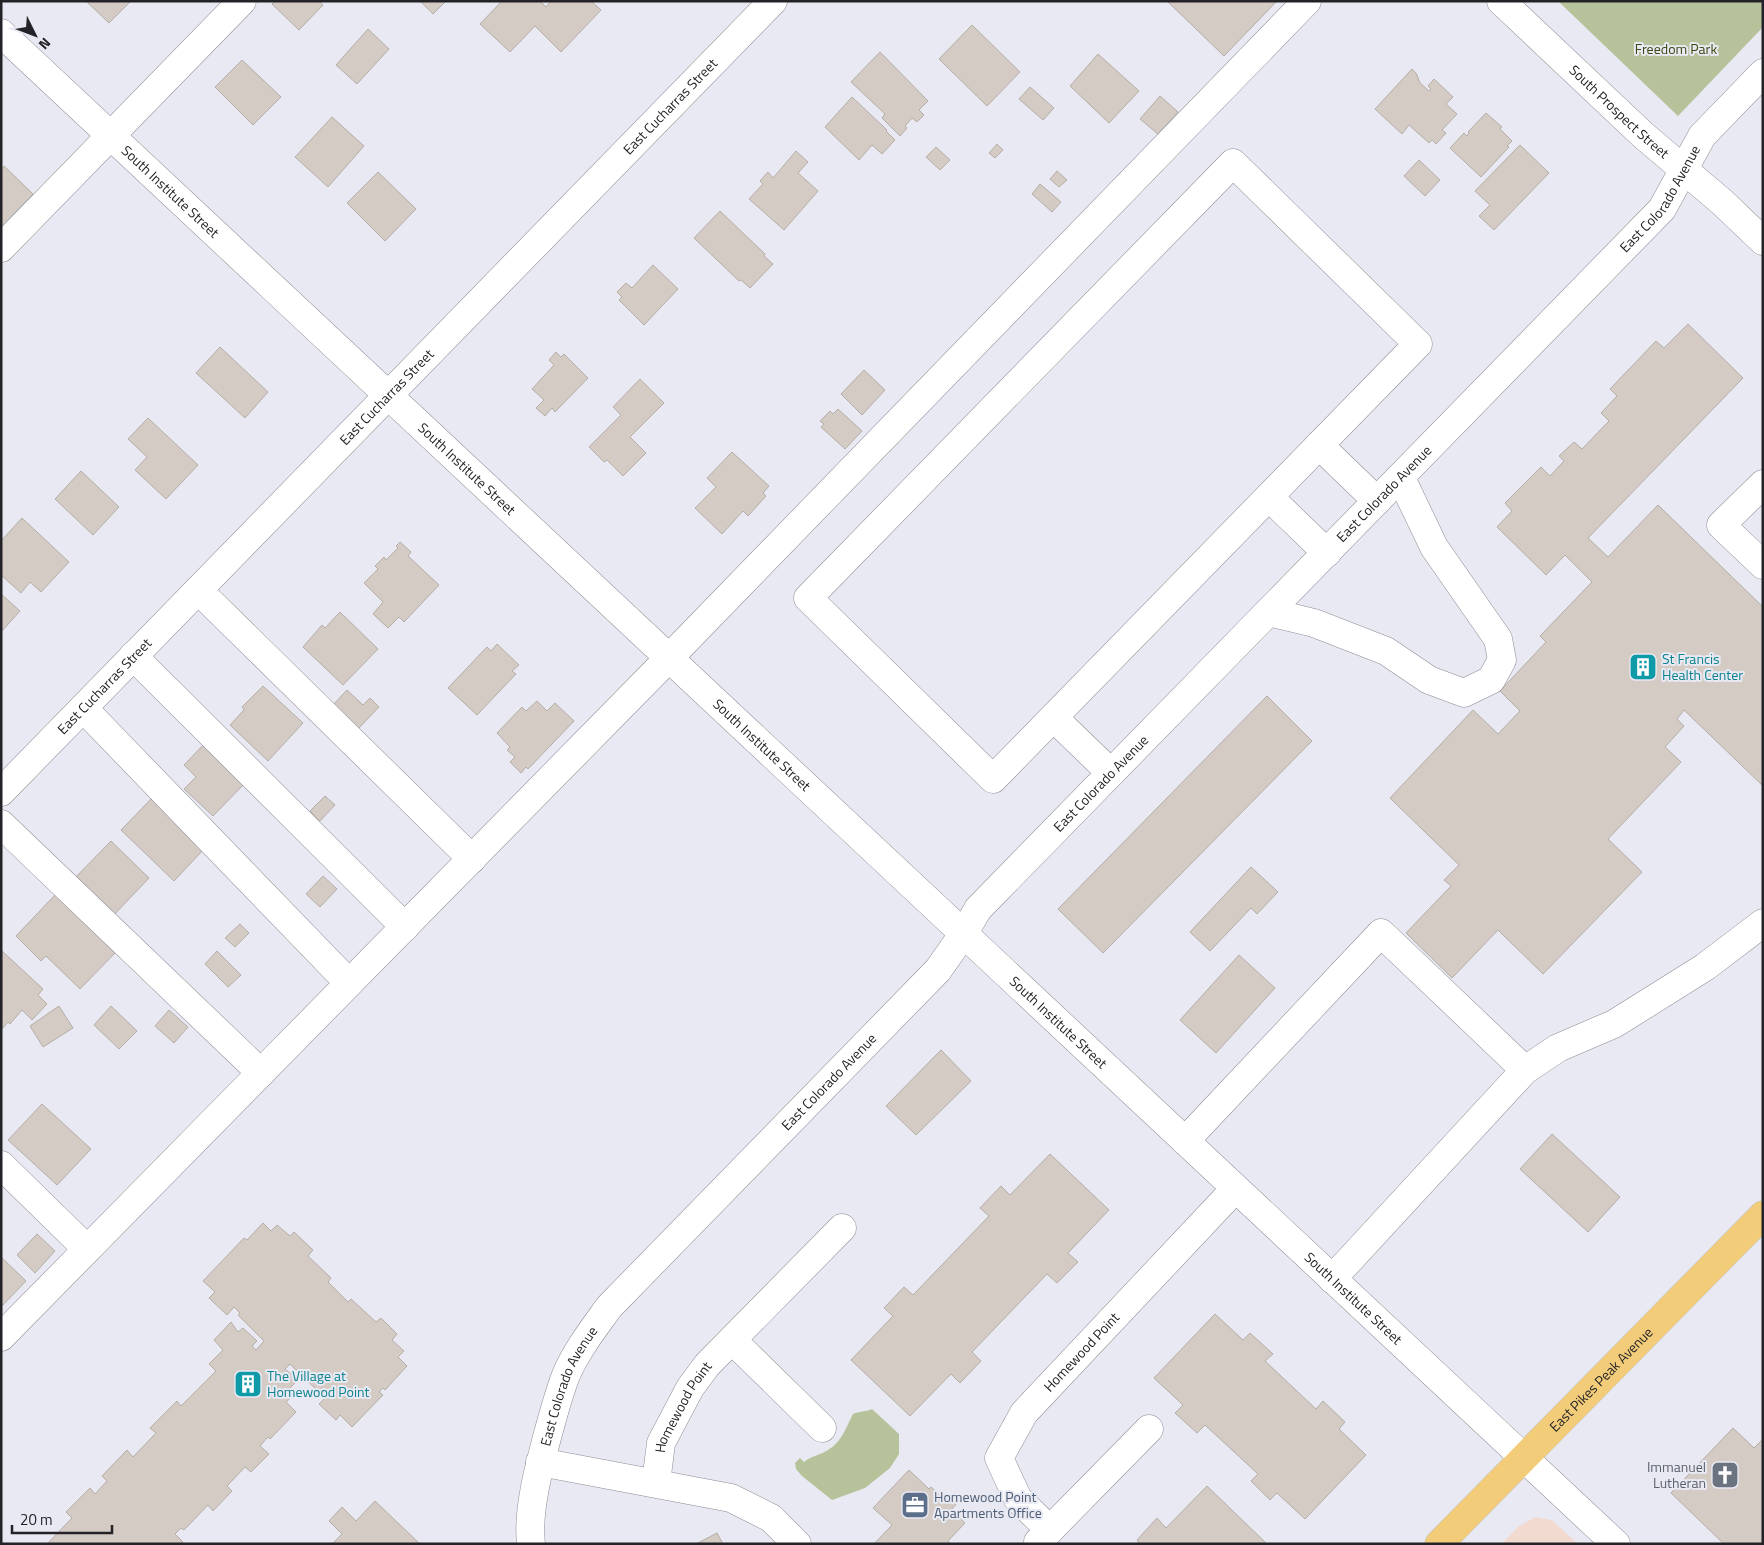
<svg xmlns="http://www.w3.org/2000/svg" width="1764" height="1545" font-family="'Titillium Web',sans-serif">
<rect width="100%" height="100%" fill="#e8e9f2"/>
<!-- education -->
<path fill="#f2dad0" d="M1535 1517 1552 1520 1578 1544H1502L1518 1527Z"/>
<!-- green -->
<path fill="#b5c29a" d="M1558 1H1763V27L1678 116Z
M872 1409 899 1434V1454L890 1468 865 1488 832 1500 802 1476 796 1469 795 1463 800 1458 804 1462C811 1456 820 1455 828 1450 842 1442 846 1427 853 1414 859 1411 866 1412 872 1409Z"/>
<!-- building -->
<path fill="#d4cbc5" stroke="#b5ada6" d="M86 1H131L109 23Z
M275 1H319L323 5 299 30 272 4Z
M420 1H446L433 14Z
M502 1H540L546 7 551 1H591L601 10 561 52 535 26 510 52 480 24Z
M1167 1H1277L1224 56Z
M972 25 1020 72 987 106 939 59Z
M368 29 389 49 357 84 336 65Z
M880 52 928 101 919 110 924 115 917 122 912 118 905 126 907 128 900 136 882 118 885 114 851 82Z
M1098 54 1139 91 1109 123 1070 86Z
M242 60 281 97 253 125 215 87Z
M1412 69 1416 73 1420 83 1429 91 1431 89 1428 86 1434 79 1453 97 1446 104 1457 114 1442 130 1446 133 1436 144 1432 140 1429 143 1409 125 1402 134 1375 109Z
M1030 87 1054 108 1043 120 1019 99Z
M1160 96 1178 112 1158 134 1140 119Z
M852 97 887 130 886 131 895 140 882 154 872 145 859 160 825 127Z
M1486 113 1502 127 1500 129 1512 141 1507 146 1509 147 1481 177 1450 148 1464 133 1467 136 1469 133 1468 132Z
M332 117 364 146 328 187 295 157Z
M997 144 1003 150 995 158 989 153Z
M1520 145 1549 173 1494 230 1479 216 1490 205 1475 191Z
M936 147 950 160 940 170 926 157Z
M796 151 808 162 798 173 818 191 784 230 749 199 763 184 760 181 768 172 773 178Z
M1419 160 1440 180 1425 196 1404 176Z
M4 166 33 194 1 228V169Z
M1057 171 1067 180 1059 187 1050 179Z
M378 172 416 209 385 241 347 203Z
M1040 184 1061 202 1052 212 1032 194Z
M720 211 765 254 764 256 773 264 750 288 741 280 739 281 694 238Z
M653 265 678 289 644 325 619 300 622 297 617 292 626 283 632 288Z
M1688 324 1743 378 1588 538 1608 557 1658 505 1763 607V786L1684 710 1677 719 1684 726 1665 747 1681 762 1608 839 1642 872 1543 974 1498 930 1452 978 1406 933 1451 886 1444 880 1459 865 1390 798 1473 710 1498 734 1520 711 1500 691 1546 642 1540 636 1592 582 1565 555 1546 575 1497 527 1512 511 1505 503 1541 467 1550 476 1564 461 1559 456 1574 442 1582 449 1609 421 1601 413 1617 396 1610 389 1656 341 1664 348Z
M220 347 268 392 245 418 196 373Z
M556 352 561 357 564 354 588 378 555 412 552 408 545 416 536 408 544 400 532 389 554 365 549 360Z
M864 370 885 390 862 415 841 394Z
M640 379 664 403 630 437 646 453 623 476 607 460 604 462 589 447 621 415 613 407Z
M838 409 862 431 845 449 821 427 824 424 820 421 830 411 833 414Z
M148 418 198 465 166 499 135 470 147 457 128 439Z
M732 452 769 486 763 493 766 496 748 516 743 511 722 534 695 508 716 487 707 478Z
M81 471 119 507 93 535 55 499Z
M22 518 69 562 41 592 30 582 21 593 1 575V541Z
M400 542 411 552 408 556 439 585 404 622 399 617 388 628 373 614 383 602 364 583 378 569 375 566 384 557 386 560 398 548 396 546Z
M1 594 20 611 1 632Z
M340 612 378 649 343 685 303 647 322 625 325 628Z
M497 644 519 665 512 671 516 674 477 715 448 688 487 647 491 651Z
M263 686 303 723 268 761 230 725 244 710 242 707Z
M347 690 363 705 370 698 379 707 358 729 333 705Z
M1267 696 1312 741 1103 953 1058 909Z
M537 701 547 711 555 703 574 721 528 769 526 767 521 773 510 762 515 757 507 750 510 747 497 733 522 707 526 711Z
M210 738 248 780 213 816 184 789 196 777 184 765Z
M155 795 204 849 174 881 121 830Z
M325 796 335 805 320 821 310 811Z
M111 841 149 878 111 918 72 881Z
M1251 867 1278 892 1257 914 1251 908 1210 951 1190 932Z
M323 876 337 889 320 907 306 894Z
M55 895 115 953 80 989 46 956 41 961 16 936Z
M240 924 249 933 235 947 225 938Z
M2 951 43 989 38 995 47 1004 32 1020 22 1010 10 1024 8 1022 2 1029Z
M217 951 241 975 228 987 205 964Z
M1239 955 1275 988 1216 1053 1180 1020Z
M59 1006 73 1028 43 1047 30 1026Z
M111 1006 137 1031 119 1049 94 1025Z
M169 1010 188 1027 174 1043 155 1026Z
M941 1050 971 1081 916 1135 886 1106Z
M42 1104 91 1149 57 1185 8 1140Z
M1552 1134 1620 1197 1588 1232 1520 1169Z
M1050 1154 1109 1210 1068 1253 1078 1262 1057 1283 1047 1274 972 1352 981 1361 960 1383 951 1374 910 1416 851 1360 893 1316 884 1308 904 1287 913 1295 989 1216 980 1208 1001 1186 1010 1195Z
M263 1223 271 1231 277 1225 290 1236 294 1232 313 1250 308 1256 331 1278 328 1282 348 1302 351 1299 376 1322 381 1318 397 1334 392 1340 404 1351 398 1357 407 1366 385 1390 383 1388 379 1392 383 1395 352 1427 340 1415 336 1420 319 1404 325 1398 290 1364 285 1369 298 1380 289 1389 294 1395 286 1402 296 1412 270 1439 268 1437 260 1446 269 1454 251 1472 245 1467 227 1486 232 1491 213 1511 208 1505 184 1530 181 1528 175 1534 183 1542 181 1544H47L72 1518 66 1512 90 1488 95 1494 107 1481 102 1476 127 1450 133 1457 156 1433 150 1428 177 1401 181 1406 216 1371 209 1364 223 1350 214 1340 231 1322 238 1332 243 1328 257 1341 252 1346 256 1350 264 1341 238 1315 240 1313 234 1307 227 1315 209 1298 215 1292 203 1281 244 1238 247 1240Z
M37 1234 55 1251 35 1273 17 1255Z
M1 1257 26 1281 1 1307Z
M1215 1314 1243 1340 1250 1333 1273 1354 1265 1361 1316 1409 1323 1401 1345 1422 1339 1429 1366 1455 1305 1519 1277 1493 1270 1500 1251 1481 1258 1474 1205 1425 1197 1433 1175 1413 1183 1405 1154 1378Z
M1733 1428 1754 1448 1763 1439V1544H1724L1671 1493Z
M909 1470 929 1489 931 1487 947 1502 952 1498 957 1503 951 1510 965 1523 948 1541 951 1544H874L892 1525 873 1508Z
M1207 1486 1266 1543 1265 1544H1140L1137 1540 1157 1518 1166 1528Z
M375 1501 420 1544H332L342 1534 329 1521 342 1507 356 1521Z
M717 1533 723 1544H696Z"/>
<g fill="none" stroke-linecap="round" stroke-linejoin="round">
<defs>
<g id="minor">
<path id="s1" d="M1501 1 1643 135 1722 202 1763 241"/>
<path id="s2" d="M1 33 1616 1544"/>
<path d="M1233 163 1418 344 993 779 808 598Z"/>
<path d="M1 248 242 1"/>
<path d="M1319 445 1377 501"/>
<path d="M1763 484 1721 525 1763 565"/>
<path d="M1269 497 1327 553"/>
<path d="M198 590 472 859"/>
<path d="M1269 612 1314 623 1386 651 1429 680 1464 693 1491 680 1502 660 1498 639 1434 547 1401 478"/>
<path d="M133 656 405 927"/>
<path d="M83 708 349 983"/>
<path d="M1054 718 1111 773"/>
<path id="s3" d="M1 792 773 1"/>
<path d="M1 824 261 1073"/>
<path d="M1525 1070 1558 1048 1614 1024 1705 967 1763 923"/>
<path d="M1185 1141 1381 933 1525 1070 1332 1279"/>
<path d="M1 1165 87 1249"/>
<path d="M1 1337 669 658 1307 1"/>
<path d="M732 1340 822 1428"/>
<path d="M540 1462 731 1498 771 1518 797 1544"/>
<path id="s4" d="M656 1483 661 1443 690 1388 707 1365 842 1228"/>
<path id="s5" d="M1050 1530 1018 1499 999 1458 1024 1413 1235 1189"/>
<path d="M1038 1542 1149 1429"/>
<path id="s6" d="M531 1544C527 1509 540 1464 549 1430 554 1412 559 1393 566 1375 576 1351 594 1328 609 1307L938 970 964 933 978 909 1662 209 1702 136 1763 73"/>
</g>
<g id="major">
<path id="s7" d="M1439 1544 1763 1215"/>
</g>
</defs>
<!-- minor casing -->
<use href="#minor" stroke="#8c8c95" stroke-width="29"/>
<!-- major casing -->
<use href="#major" stroke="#c6c6c7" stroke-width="29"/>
<!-- minor -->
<use href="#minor" stroke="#fff" stroke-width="28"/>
<!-- major -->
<use href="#major" stroke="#f2cc79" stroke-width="28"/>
</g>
<!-- icons -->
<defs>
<symbol id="building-square" viewBox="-11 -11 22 22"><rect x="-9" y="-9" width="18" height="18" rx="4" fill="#0f9aa8" stroke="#e8e9f2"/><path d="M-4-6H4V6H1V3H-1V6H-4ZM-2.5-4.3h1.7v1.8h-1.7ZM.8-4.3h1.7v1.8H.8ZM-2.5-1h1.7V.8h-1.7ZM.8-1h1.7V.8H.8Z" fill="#fff"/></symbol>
<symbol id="church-square" viewBox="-11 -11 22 22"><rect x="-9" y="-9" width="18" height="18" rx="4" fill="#6b7280" stroke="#e8e9f2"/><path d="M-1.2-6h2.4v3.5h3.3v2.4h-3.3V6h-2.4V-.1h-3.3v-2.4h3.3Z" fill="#fff"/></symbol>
<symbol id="office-square" viewBox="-11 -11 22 22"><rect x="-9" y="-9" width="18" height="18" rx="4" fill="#5c6f8a" stroke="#e8e9f2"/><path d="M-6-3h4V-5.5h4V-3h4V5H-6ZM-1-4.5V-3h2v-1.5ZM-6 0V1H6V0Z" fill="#fff"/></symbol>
</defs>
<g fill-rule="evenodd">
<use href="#building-square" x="1627" y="651" width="32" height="32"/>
<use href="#building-square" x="232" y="1368" width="32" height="32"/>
<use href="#church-square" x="1709" y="1459" width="32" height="32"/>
<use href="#office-square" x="899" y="1489" width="32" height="32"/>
</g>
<g text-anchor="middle" stroke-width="4" stroke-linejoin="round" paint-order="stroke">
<!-- park labels -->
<g font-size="14" fill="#3a470e" stroke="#e8e9f2">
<text x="1676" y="54">Freedom Park</text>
</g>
<!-- street labels -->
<g font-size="14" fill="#232327" stroke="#e8e9f2">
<text dy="5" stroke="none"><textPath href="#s3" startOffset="958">East Cucharras Street</textPath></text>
<text dy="5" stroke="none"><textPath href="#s1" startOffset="162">South Prospect Street</textPath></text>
<text dy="5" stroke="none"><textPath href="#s2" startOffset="232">South Institute Street</textPath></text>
<text dy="5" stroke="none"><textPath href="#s6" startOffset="1784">East Colorado Avenue</textPath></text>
<text dy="5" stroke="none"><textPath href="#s3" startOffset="552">East Cucharras Street</textPath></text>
<text dy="5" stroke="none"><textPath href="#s2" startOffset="638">South Institute Street</textPath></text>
<text dy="5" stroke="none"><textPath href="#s6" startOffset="1379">East Colorado Avenue</textPath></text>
<text dy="5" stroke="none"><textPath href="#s3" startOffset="148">East Cucharras Street</textPath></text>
<text dy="5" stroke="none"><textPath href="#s2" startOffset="1042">South Institute Street</textPath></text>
<text dy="5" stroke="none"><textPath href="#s6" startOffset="974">East Colorado Avenue</textPath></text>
<text dy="5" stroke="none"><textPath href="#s2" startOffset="1448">South Institute Street</textPath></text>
<text dy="5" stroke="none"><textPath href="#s6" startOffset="569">East Colorado Avenue</textPath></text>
<text dy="5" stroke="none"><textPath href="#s2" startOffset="1852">South Institute Street</textPath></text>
<text dy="5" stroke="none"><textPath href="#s5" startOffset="225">Homewood Point</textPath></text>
<text dy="5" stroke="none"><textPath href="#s7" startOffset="231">East Pikes Peak Avenue</textPath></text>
<text dy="5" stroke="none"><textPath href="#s6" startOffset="164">East Colorado Avenue</textPath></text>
<text dy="5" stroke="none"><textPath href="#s4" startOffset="82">Homewood Point</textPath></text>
</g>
<!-- culture labels -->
<g font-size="14" fill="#0d838f" stroke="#e8e9f2" text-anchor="start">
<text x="1662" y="664">St Francis<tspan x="1662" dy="16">Health Center</tspan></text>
<text x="267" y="1381">The Village at<tspan x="267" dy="16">Homewood Point</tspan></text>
</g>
<!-- worship labels -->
<g font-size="14" fill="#5b616d" stroke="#e8e9f2" text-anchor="end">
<text x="1706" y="1472">Immanuel<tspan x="1706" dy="16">Lutheran</tspan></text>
</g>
<!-- service labels -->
<g font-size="14" fill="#4e5e75" stroke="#e8e9f2" text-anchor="start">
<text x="934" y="1502">Homewood Point<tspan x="934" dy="16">Apartments Office</tspan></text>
</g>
</g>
<!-- border -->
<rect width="1764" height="1545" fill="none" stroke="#232327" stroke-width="5"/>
<!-- north arrow -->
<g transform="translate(35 35) rotate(132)" stroke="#e8e9f2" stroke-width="4" paint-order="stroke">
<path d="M0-4L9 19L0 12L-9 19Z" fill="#232327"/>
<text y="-8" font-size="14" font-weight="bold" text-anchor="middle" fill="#232327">N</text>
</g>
<!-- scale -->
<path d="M12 1525v8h100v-8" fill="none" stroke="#232327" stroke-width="2.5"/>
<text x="20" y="1525" font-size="15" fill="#232327" stroke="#e8e9f2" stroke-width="4" paint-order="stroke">20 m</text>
</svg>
